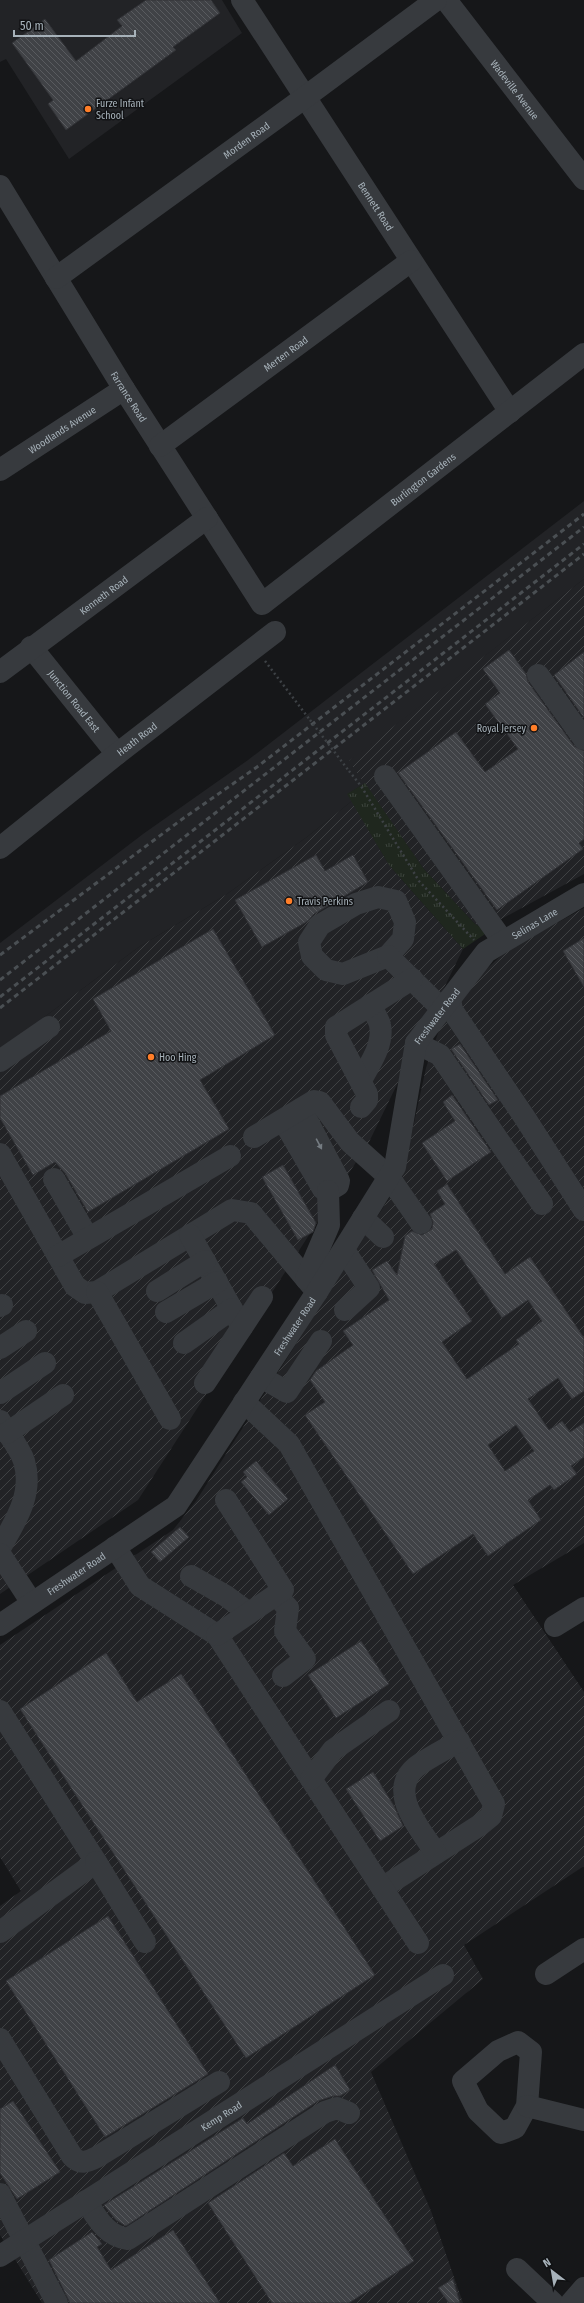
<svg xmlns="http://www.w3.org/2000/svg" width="584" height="2303" font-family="'Fira Sans Condensed',sans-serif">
<defs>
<pattern id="industrial-furrows" width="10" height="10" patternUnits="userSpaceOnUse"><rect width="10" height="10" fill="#222326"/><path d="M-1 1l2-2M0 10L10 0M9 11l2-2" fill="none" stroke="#3f4143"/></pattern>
<pattern id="grass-tufts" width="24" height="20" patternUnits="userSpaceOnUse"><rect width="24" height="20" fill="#1f271e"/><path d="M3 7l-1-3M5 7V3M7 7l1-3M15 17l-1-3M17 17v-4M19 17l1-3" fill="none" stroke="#3d443d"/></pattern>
<pattern id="building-back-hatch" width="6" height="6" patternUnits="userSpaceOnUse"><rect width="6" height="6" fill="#404246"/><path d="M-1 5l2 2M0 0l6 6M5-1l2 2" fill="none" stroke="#595b5f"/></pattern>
</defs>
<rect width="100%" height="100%" fill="#161719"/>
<!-- built -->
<path fill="#222326" d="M0 0H222L242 33 69 159 6 59 0 62Z
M584 501V579L350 761 365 783 348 794 352 801 307 837 227 894 139 947 43 1018 0 1053V943L143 834 248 760Z"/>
<!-- industrial -->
<path fill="url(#industrial-furrows)" d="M584 579V874L483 929 475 924 423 868 349 761Z
M352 801 389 865 463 949 369 1142 138 1500 0 1594V1053L43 1018 139 947 227 894 307 837Z
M584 908V1543L513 1585 584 1692V1866L464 1945 483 1979 371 2072 431 2211 463 2303H42L0 2235V1906L21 1891 0 1857V1645L173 1530 196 1501 402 1178 426 1068 446 1010 463 991 506 951Z"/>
<!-- grass -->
<path fill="url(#grass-tufts)" d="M365 783 423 868 475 924 488 932 463 949 389 865 347 794Z"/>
<!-- building -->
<path fill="url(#building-back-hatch)" stroke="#303135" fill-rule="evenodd" d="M146 0H211L220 13 173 47 176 50 66 130 48 104 53 100 12 43 45 19 76 61 122 26 117 20Z
M509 650 526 674 528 682 574 746 584 751V839L579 843 583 849 497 910 398 773 456 732 485 772 518 749 485 704 500 693 483 669Z
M584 652V718L554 675Z
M316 855 325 871 353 855 368 882 314 914 308 921 262 947 235 900Z
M213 929 275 1035 200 1080 229 1129 88 1212 65 1173 55 1162 33 1175 0 1118V1096L111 1031 93 999Z
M584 938V987L563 951Z
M460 1044 498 1100 489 1105 451 1049Z
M452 1095 491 1152 447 1181 422 1143 455 1121 443 1102Z
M283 1165 316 1223 313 1232 298 1240 262 1177Z
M447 1184 505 1274 530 1257 584 1338V1391L572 1399 558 1378 528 1399 549 1430 562 1421 570 1432 584 1423V1457L571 1466 577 1474 554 1490 550 1485 528 1500 541 1520 488 1556 473 1534 413 1574 305 1415 325 1402 310 1380 316 1371 353 1345 343 1331 389 1300 372 1270 387 1261 397 1275 405 1236 412 1231 422 1235 432 1229 433 1222 430 1214 445 1204 437 1191ZM456 1250 502 1318 528 1300 542 1321 516 1340 519 1344 467 1379 442 1342 472 1321 434 1264ZM516 1425 534 1451 505 1471 488 1445Z
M256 1461 288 1499 269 1515 241 1482 247 1477 243 1472Z
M180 1527 189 1537 160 1562 151 1552Z
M361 1641 389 1684 336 1718 308 1675Z
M106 1653 137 1702 181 1674 375 1975 246 2058 20 1709Z
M373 1772 394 1806 403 1826 380 1841 346 1789Z
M108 1916 208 2074 105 2137 6 1981Z
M335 2065 350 2090 340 2096H333L318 2101 126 2226 116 2220 104 2205 243 2118 247 2124Z
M13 2101 60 2172 17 2199 0 2173V2109Z
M335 2139 414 2261 349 2303H272L208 2203 284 2153 293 2166Z
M173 2230 220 2303H70L49 2260 92 2232 102 2244 97 2247 111 2270Z
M453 2279 460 2303H449L438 2288Z"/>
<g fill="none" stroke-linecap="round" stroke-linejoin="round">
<!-- path -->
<path stroke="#3d4145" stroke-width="2.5" stroke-dasharray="2 3" stroke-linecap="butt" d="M265 661 310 720
M349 771 361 786 419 881 474 940"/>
<!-- minor -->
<g stroke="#373a3e" stroke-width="22">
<path id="s1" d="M242 0 510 412"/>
<path id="s2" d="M446 0 584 179"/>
<path id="s3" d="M0 186 124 389 262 604 584 354"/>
<path id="s4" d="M56 278 304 98 436 0"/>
<path id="s5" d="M160 446 411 261"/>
<path id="s6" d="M0 470 124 389"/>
<path id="s7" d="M31 647 117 754"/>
<path id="s8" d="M0 672 207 518"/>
<path d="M538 675 584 739"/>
<path d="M385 776 503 941"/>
<path id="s9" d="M0 848 117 754 275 632"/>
<path d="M378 897 396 901 405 922 403 939 388 956 343 974 326 970 312 956 309 942 320 925 356 904Z"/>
<path d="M388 956 442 1009"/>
<path d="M450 999 452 1010 525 1118 584 1210"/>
<path d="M416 1043 440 1055 542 1204"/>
<path d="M0 1061 49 1027"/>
<path d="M361 1080C370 1064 384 1044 380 1025 379 1019 373 1011 370 1005"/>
<path d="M361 1107 367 1100V1094L336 1035V1027L412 979"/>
<path d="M283 1120 323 1189 328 1191 338 1185 339 1181 301 1109"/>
<path d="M254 1137 314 1101 320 1102 350 1142 389 1177 421 1223"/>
<path d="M0 1154 75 1286 85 1293 97 1292 232 1210 251 1213 317 1292"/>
<path d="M54 1179 88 1238"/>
<path d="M363 1218 383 1237"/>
<path d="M190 1235 242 1327"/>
<path d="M344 1250 369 1288 345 1310"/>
<path d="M58 1256 230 1156"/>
<path d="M306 1279 329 1225 328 1191"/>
<path d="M157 1291 205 1261"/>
<path d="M97 1292 170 1419"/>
<path d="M0 1306 2 1305"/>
<path d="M166 1312 217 1282"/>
<path d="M184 1343 232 1309"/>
<path d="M0 1348 26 1331"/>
<path d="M261 1377 287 1392 321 1341"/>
<path d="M205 1383 262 1297"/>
<path d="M0 1393 45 1363"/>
<path d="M244 1402 289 1444 494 1804 491 1816 480 1825 382 1888"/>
<path d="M0 1421C7 1433 20 1448 24 1461 34 1494 15 1522 0 1548"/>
<path d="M7 1433 63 1395"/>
<path d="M115 1547 140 1586 217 1635 418 1943"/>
<path d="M0 1554 32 1603"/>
<path d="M191 1576 226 1596 249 1613"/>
<path d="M276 1595 288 1608 285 1631 305 1659 283 1676"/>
<path id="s10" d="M0 1625 176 1506 317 1292 395 1167 416 1043 486 952 584 894"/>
<path d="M555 1626 584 1608"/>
<path d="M217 1635 283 1590 226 1500"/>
<path d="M0 1711 96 1862 0 1932"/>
<path d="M311 1779 333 1750 389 1711"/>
<path d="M436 1853C421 1830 386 1792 416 1767 429 1757 445 1750 459 1741"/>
<path d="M96 1862 145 1942"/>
<path d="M546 1974 584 1949"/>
<path d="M0 2039 72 2156C80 2165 87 2162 97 2157L219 2082"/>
<path d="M518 2042 531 2052 527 2106 515 2128 501 2133 478 2111 463 2081 498 2051Z"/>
<path d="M527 2106 584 2120"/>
<path d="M0 2194 57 2303"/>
<path d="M86 2201C97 2218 106 2236 128 2239L325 2112 337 2108 349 2113"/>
<path id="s11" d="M0 2256 443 1975"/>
<path d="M517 2269 553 2303"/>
<path d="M571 2303 584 2288"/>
</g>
<!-- rail -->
<path stroke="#4a4f53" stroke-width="3" stroke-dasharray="5 4" stroke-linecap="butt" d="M0 955 181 820 257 767 584 514
M0 980 584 527
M0 997 584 544
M0 1008 584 554"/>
<!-- path-bridge -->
<path stroke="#3d4145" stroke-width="2.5" stroke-dasharray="2 3" stroke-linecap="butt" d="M310 720 349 771"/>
</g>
<!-- one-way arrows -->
<defs><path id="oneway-solid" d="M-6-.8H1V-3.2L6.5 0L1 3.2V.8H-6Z"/></defs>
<use fill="#757c82" href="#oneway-solid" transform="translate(319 1144) rotate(62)"/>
<!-- markers -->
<g fill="#ff7e28" stroke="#111214" stroke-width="1.5">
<circle cx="88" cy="109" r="4"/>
<circle cx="534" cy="728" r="4"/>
<circle cx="289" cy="901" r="4"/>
<circle cx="151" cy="1057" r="4"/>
</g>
<g text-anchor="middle" stroke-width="3" stroke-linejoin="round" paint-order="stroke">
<!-- street labels -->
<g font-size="10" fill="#a7b2ba" stroke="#111214">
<text dy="4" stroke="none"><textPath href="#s2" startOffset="113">Wadeville Avenue</textPath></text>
<text dy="4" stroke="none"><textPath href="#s4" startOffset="235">Morden Road</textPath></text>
<text dy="4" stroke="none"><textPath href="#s1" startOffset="246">Bennett Road</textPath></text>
<text dy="4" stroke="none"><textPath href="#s5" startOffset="156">Merten Road</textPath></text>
<text dy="4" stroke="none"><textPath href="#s3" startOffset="247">Farrance Road</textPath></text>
<text dy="4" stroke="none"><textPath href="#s6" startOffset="74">Woodlands Avenue</textPath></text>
<text dy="4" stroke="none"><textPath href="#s3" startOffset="697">Burlington Gardens</textPath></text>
<text dy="4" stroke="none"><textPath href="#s8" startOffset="129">Kenneth Road</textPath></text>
<text dy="4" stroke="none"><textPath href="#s7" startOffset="69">Junction Road East</textPath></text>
<text dy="4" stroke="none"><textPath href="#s9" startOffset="175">Heath Road</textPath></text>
<text dy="4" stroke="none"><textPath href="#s10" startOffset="913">Selinas Lane</textPath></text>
<text dy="4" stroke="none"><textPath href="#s10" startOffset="776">Freshwater Road</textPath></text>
<text dy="4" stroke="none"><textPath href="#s10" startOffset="428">Freshwater Road</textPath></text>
<text dy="4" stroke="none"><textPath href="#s10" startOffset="92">Freshwater Road</textPath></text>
<text dy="4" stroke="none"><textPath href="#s11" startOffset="262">Kemp Road</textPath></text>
</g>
<!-- poi labels -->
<g font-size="10" fill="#a7b2ba" stroke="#111214" text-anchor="start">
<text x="96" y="107">Furze Infant<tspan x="96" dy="12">School</tspan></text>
<text x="526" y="732" text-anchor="end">Royal Jersey</text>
<text x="297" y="905">Travis Perkins</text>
<text x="159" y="1061">Hoo Hing</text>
</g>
</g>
<!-- north arrow -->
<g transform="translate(552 2271) rotate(329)" stroke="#111214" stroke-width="3" paint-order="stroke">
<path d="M0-3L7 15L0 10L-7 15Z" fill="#a7b2ba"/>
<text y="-6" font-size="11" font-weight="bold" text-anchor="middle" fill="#a7b2ba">N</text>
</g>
<!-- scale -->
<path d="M14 30v6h121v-6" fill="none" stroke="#a7b2ba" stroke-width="2"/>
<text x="20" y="30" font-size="12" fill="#a7b2ba" stroke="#111214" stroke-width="3" paint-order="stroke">50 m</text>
</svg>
